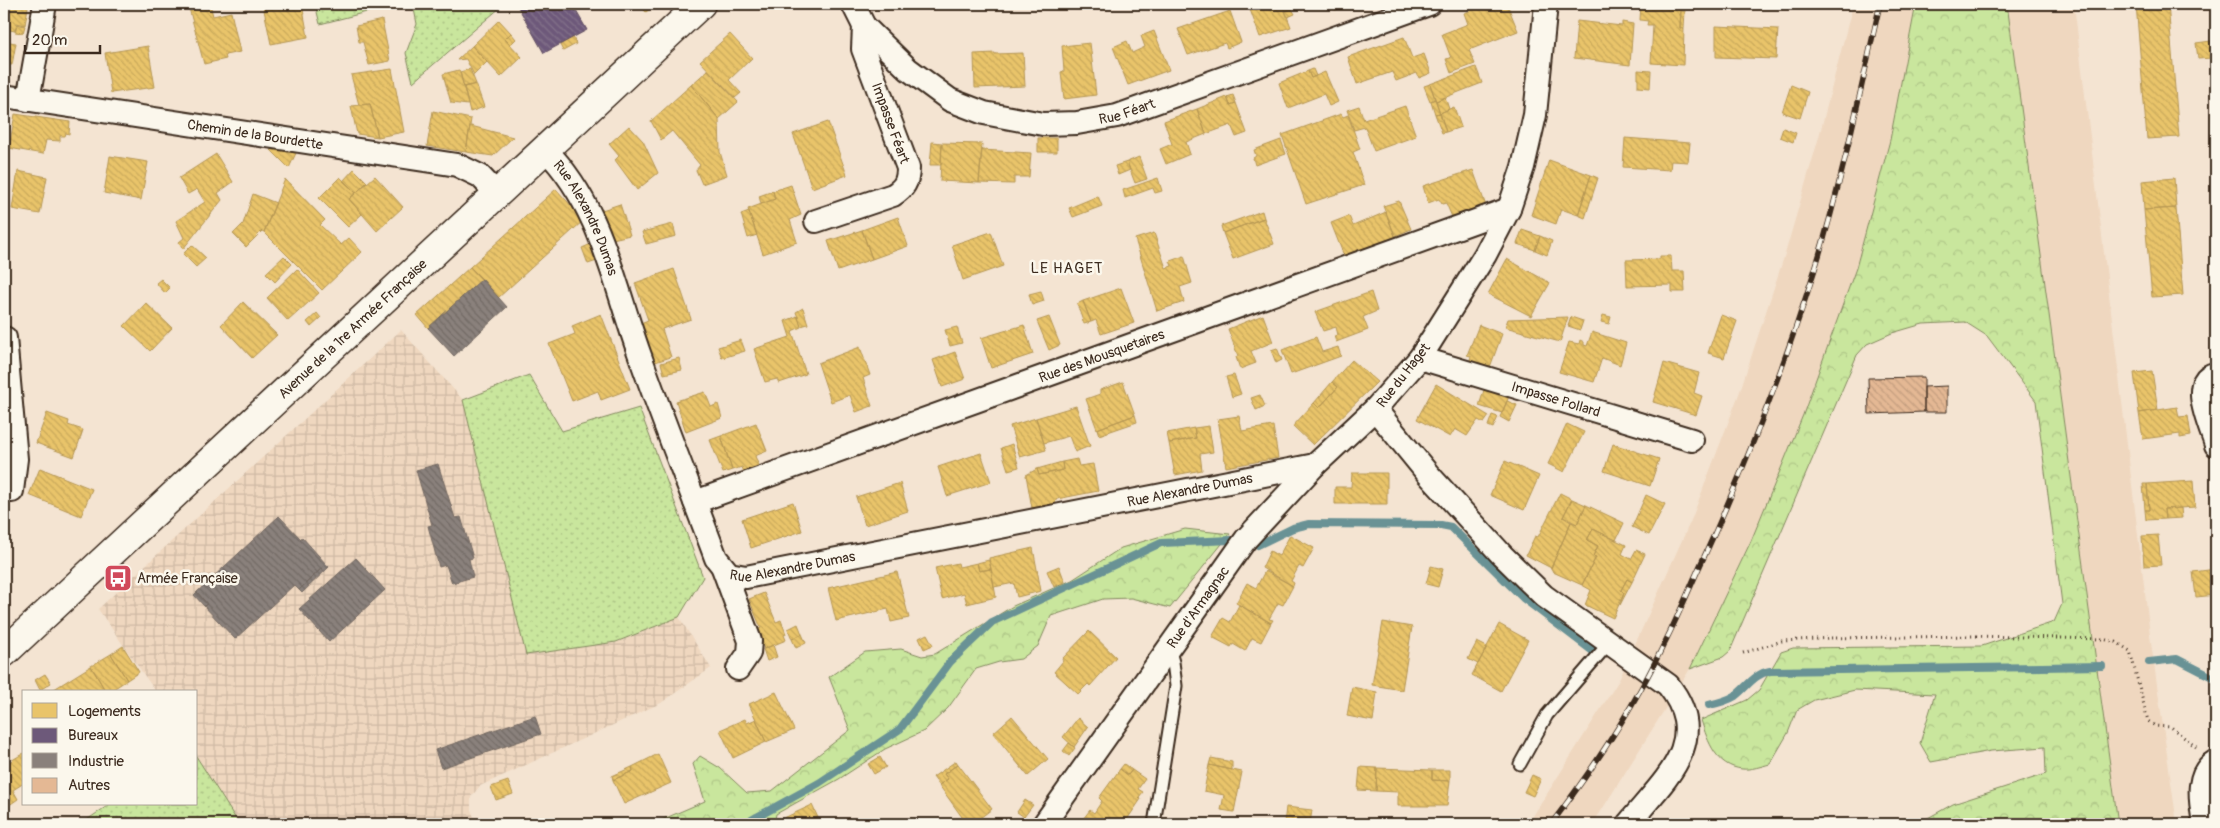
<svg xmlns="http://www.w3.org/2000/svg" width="2220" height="828" font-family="Pangolin,sans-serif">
<defs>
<pattern id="industrial-grid" width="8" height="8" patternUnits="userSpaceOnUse" patternTransform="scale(1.25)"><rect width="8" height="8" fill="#efd7bf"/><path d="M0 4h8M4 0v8" fill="none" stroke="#ceb9a4"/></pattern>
<pattern id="forest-crowns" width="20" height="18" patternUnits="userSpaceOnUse" patternTransform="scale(1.25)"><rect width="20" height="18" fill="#c9e69d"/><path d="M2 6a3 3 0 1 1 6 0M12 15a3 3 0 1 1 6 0" fill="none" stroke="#aec587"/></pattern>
<pattern id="garden-dots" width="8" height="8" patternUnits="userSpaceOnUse" patternTransform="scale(1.25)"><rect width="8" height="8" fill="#c9e69d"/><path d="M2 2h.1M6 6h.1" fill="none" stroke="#aec587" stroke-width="1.8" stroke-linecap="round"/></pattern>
<pattern id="homes-back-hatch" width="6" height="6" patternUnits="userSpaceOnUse" patternTransform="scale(1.25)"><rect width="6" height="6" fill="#e9c46a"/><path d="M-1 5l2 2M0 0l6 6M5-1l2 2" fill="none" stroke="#c9a95b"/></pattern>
<pattern id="offices-back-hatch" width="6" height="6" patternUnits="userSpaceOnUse" patternTransform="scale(1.25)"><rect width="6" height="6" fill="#6d597a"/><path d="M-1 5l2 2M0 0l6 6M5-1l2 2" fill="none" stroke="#83728a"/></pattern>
<pattern id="industry-back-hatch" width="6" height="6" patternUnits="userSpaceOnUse" patternTransform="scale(1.25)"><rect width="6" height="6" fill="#8a817c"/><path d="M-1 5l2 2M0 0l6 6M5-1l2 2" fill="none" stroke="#726a65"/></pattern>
<pattern id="building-back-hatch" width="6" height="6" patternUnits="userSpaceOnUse" patternTransform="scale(1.25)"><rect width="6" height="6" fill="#e4b894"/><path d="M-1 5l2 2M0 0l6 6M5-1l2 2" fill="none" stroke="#c49e7f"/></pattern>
</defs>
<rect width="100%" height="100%" fill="#f4e4d2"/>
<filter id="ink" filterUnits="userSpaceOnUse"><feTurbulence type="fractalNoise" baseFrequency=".02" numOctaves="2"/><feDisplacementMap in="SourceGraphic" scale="10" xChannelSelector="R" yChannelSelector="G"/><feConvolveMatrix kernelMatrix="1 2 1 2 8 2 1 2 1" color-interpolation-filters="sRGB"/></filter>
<g filter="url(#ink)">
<!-- built -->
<path fill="#efd7bf" d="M1853 4H1916L1890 140 1856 268 1803 415 1751 541 1690 669 1593 824H1528L1619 680 1692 518 1739 394 1785 254 1819 137Z
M2007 4H2074L2151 643 2177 824H2118Z"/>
<!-- industrial -->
<path fill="url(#industrial-grid)" d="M401 330 463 400 526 654 616 642 679 617 711 668 661 703 480 786 471 797V810L477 824H239L196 756V692H156L98 609Z"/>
<!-- forest -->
<path fill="url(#forest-crowns)" stroke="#82885e" d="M1916 4H2007L2118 824H1917L1953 804 2046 774 2045 747 1991 751 1931 762 1920 743 1935 694 1855 690 1814 700 1797 710 1788 733 1770 764C1762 766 1751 770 1742 769 1716 766 1708 742 1701 720L1747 700 1759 690 1781 652 1793 648 1982 646 2054 622 2062 604 2036 401 1987 336 1965 322 1923 324 1892 333 1867 344 1857 355 1730 651 1723 657 1690 669 1751 541 1803 415 1856 268 1890 140Z
M1185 529 1230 534 1170 608 1131 598 1103 599 1051 616 1038 646 1021 659 999 662 976 669 948 708 924 731 885 749 839 779 776 814 774 824H652L705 801 693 764 700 756 720 768 747 793 772 791 850 730 829 677 865 652 901 649 922 656 935 654 1013 606 1072 580 1121 548Z"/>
<!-- garden -->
<path fill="url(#garden-dots)" stroke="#82885e" d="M315 4H398L320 24Z
M413 4H500L501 7 413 82 406 53 417 24Z
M529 375 562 431 639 408 703 577 679 617 616 642 526 655 463 400Z
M196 756 239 824H81L110 804H196Z"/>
<!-- homes -->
<path fill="url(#homes-back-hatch)" stroke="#b59653" d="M4 4 28 7 25 25 17 23 15 31 4 29Z
M158 4H179L160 9Z
M179 4H210L213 16 231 12 240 52 225 55 226 59 204 64 189 8 180 10Z
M269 4H302L308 37 271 44 263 5Z
M638 4H647L651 8 646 12Z
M1248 4H1291L1292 9 1285 11 1291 27 1260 37Z
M1333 4H1353L1335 10Z
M1488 4H1507L1518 31 1469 50 1475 64 1451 73 1446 59 1451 58 1442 34 1468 24 1464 13Z
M1641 4 1681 7 1680 28H1684L1683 65 1651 63 1653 25H1647L1648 21 1640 20Z
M1653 4H1681V7L1653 6Z
M2136 4H2168L2179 137 2147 139Z
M1292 9 1295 14 1288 17 1285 11Z
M1230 11 1241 42 1227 48 1225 43 1188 55 1178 29Z
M1681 11H1685L1684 28H1680Z
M382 20 390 61 369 65 363 42H359L356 26Z
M499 20 511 33 505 39 522 57 501 77 472 46Z
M1577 21 1622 26V22L1633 24 1630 65 1574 58Z
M17 24 25 26 23 33 15 32Z
M1716 26 1778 29 1776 59 1716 57Z
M1154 31 1169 70 1128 85 1113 47 1127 41 1132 53 1145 47 1141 36Z
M511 33 516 39 510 45 505 39Z
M730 34 752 58 729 80 741 93 735 98 700 61Z
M573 37 576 44 563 51 560 45Z
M1404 37 1412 58 1424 54 1431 73 1419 78 1417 73 1396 81 1392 72 1357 84 1348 57Z
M4 41 16 43 12 65 4 64Z
M2211 41 2212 58 2198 59 2196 43Z
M1090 43 1096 95 1064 99 1061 72 1064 71 1062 46Z
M148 46 155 87 111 93 105 53Z
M472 46 487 62 474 75 466 59 457 60Z
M995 53V54L1023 53 1025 86 975 88 974 54Z
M1476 67 1482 83 1436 101 1430 84Z
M392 69 404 132 378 137 370 104 359 105 351 75Z
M470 69 476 84 464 87 460 72Z
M1313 69 1316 76 1311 78 1308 71Z
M459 70 460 72 468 105 451 103 443 74Z
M708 70 738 102 719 119 691 85Z
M1638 70 1651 71 1650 88 1638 87Z
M1308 71 1311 78 1325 72 1338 102 1329 106 1324 94 1288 108 1279 83Z
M476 84 484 107 470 112 464 87Z
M1430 84 1435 99 1430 101 1424 86Z
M691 85 719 119 720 152 727 175 702 184 696 170 700 165 672 131 661 140 651 121Z
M1791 85 1808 92 1800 118 1782 112Z
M1233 95 1236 103 1230 105 1227 97Z
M1227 97 1230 105 1236 103 1247 133 1236 137 1231 125 1206 134 1197 109Z
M1445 97 1449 109 1440 113 1436 101Z
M1435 99 1440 113 1435 114 1431 101Z
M370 104 378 137 357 134 351 106Z
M1359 106 1364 120 1405 106 1416 136 1374 151 1365 127 1354 130 1347 110Z
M1454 107 1461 127 1446 132 1440 113Z
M1197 109 1206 134 1186 142 1190 154 1166 164 1160 149 1172 144 1164 121Z
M433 111 471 119 466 152 427 146Z
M1440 113 1446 132 1442 133 1435 114Z
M15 114 70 122 69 134 66 133 65 136H60V141L46 140 43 154 9 148Z
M1341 114 1343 117 1348 115 1360 149 1353 152 1364 185 1306 204 1282 135Z
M828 122 847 175 812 188 793 134Z
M470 126H471L513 137 493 156 466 152Z
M629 126 643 141 658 173 637 190 615 160 619 156 609 144Z
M1783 128 1796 133 1793 142 1780 137Z
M1038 138H1057V152H1038Z
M1625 138 1690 143 1688 162 1671 161 1670 170 1623 167Z
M1281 140 1286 154 1255 165 1253 158 1256 156 1254 150Z
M932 142 942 143 941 165H930Z
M942 143 982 144 979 183 940 181Z
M269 148 296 153 289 168Z
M982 150 1031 153 1029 177H1014V184L979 183Z
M216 154 233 182 218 193 222 200 183 249 179 242 184 238 176 221 205 202 197 189 188 194 179 178Z
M110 156 148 162 141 200 104 193Z
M1139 157 1147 179 1135 183 1127 162Z
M1549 160 1591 175 1578 215 1561 209 1556 224 1531 215Z
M1127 162 1130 170 1118 175 1115 166Z
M354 169 367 182 356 193 343 181Z
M1473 170 1486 206 1452 217 1446 203 1442 204 1439 199 1428 203 1423 186Z
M18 171 47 177 40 214 12 209Z
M1591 175 1598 178 1585 218 1578 215Z
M375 176 403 207 377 231 349 199Z
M340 177 356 193 349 199 362 214 348 227 319 198Z
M1158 178 1162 191 1155 193 1153 188 1125 198 1123 190Z
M2174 178 2176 208 2144 210 2142 181Z
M285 179 325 220 320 225 341 245 349 238 362 252 322 290 264 232Z
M791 185 801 215 790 220 797 242 763 254 748 209 775 199 773 191Z
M556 189 584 220 498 298 470 267Z
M773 191 775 199 761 204 759 196Z
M253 194 276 203 264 232 262 231 246 247 233 234 243 224Z
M1098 196 1102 206 1073 217 1069 208Z
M1399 201 1411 229 1395 236 1383 206Z
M620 204 630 235 608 240 599 211Z
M2211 204H2216V220H2213Z
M2176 208 2183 295 2152 297 2144 210Z
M749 211 757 235 748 238 741 214Z
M1262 211 1264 218 1223 233 1221 226Z
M1386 212 1397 241 1362 255 1360 249 1344 256 1331 223 1349 216 1353 226Z
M898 217 908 246 872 259 862 230Z
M1264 218 1274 244 1233 259 1223 233Z
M673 224 676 236 646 244 642 232Z
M862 230 872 259 838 271 828 241Z
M1522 230 1540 236 1535 250 1517 244Z
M991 232 1003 266 963 280 952 245Z
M1154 233 1166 268 1172 266 1170 261 1184 256 1192 283 1180 287 1184 302 1157 311 1135 239Z
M1540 236 1552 241 1547 255 1535 250Z
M591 244 597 261 588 264 582 248Z
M192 245 206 258 196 267 183 254Z
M284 256 292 264 275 282 266 273Z
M1660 256H1671L1672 271H1684L1685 292H1672V285L1627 286 1626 260 1660 259Z
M1507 259 1550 283 1531 316 1488 294Z
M470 267 482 279 428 328 417 315Z
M297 269 319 293 288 321 267 298Z
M674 269 691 319 662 329 671 357 652 363 638 324 648 320 635 283Z
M161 279 170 288 165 293 156 283Z
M1121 288 1134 323 1101 334 1096 320 1091 322 1083 301Z
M1041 291 1044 301 1032 305 1029 294Z
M1371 292 1377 311 1363 317 1368 330 1336 342 1334 336 1338 335 1336 327 1323 331 1315 312Z
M1083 301 1091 322 1084 324 1077 304Z
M243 302 277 335 252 358 221 325Z
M146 303 172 328 150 351 124 326Z
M803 308 808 324 801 326 796 312Z
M317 313 321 318 311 327 307 322Z
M601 314 630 389 601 400 598 391 572 401 549 344 575 334 572 326Z
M1263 315 1273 342 1251 351 1256 363 1240 369 1236 357 1238 356 1228 329Z
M1603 315 1611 317 1609 324 1601 322Z
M1721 315 1737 321 1724 358 1708 353Z
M798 316 801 327 792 331 806 374 779 383 777 379 765 382 754 349 790 337 785 321Z
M1049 317 1060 345 1049 350 1037 321Z
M1568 317 1560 342 1505 327 1508 319Z
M1571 317 1583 321 1580 330 1568 326Z
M1024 325 1033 354 991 368 981 338Z
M1479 325 1502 334 1489 370 1469 364 1471 356 1467 355Z
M957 327 962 343 950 346 945 330Z
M1592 332 1626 343 1620 365 1602 358 1594 382 1559 372 1569 342 1579 344 1580 340 1584 342V345L1587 346Z
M1316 337 1322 352 1338 347 1341 356 1291 374 1282 350Z
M741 340 745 351 722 358 718 347Z
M860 347 870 375 863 378 872 406 856 412 850 395 831 402 818 363Z
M1277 348 1282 360 1276 363 1271 350Z
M955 352 965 379 942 387 933 360Z
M679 358 682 370 664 374 661 363Z
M1352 360 1377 382 1313 445 1293 426 1314 403 1319 408 1338 387 1332 382Z
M1664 363 1699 373 1694 393 1702 396 1696 415 1653 402Z
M2152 371 2158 410 2139 413 2134 373Z
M1234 375 1241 394 1232 397 1226 377Z
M1123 382 1135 415 1097 429 1086 399 1100 394V390Z
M1332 382 1338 387 1319 408 1314 403Z
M1436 384 1489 416 1484 423 1478 420 1467 436 1455 429 1450 437 1417 419Z
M1485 387 1510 394 1502 413 1479 406Z
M705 392 711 407 718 404 722 418 686 432 676 401Z
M1260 395 1265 406 1256 410 1251 398Z
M1507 401 1517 405 1509 422 1500 417Z
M1076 406 1090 446 1075 452 1069 436 1044 443 1036 418Z
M2177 407 2179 417 2188 416 2191 436 2180 438V434L2143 439 2139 413Z
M47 413 69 421 68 425 83 430 74 457 36 443Z
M1135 415 1137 422 1099 435 1097 429Z
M1492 415 1498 417 1493 428 1488 426Z
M1239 416 1242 431 1273 426 1278 458 1226 467 1218 419Z
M1036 418 1046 450 1020 457 1010 426Z
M756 423 767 451 755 456 760 469 745 475 742 467 732 470 721 436Z
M1567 424 1584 432 1564 472 1548 464Z
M1209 426 1213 452 1200 454 1202 470 1175 475 1169 443 1196 438 1194 428Z
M1194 428 1196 438 1169 443 1167 433Z
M721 436 732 470 723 473 710 440Z
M1012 444 1019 467 1008 470 1001 448Z
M1613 444 1659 459 1650 486 1604 471Z
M981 453 991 482 947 496 938 467Z
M1077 459 1079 466 1093 464 1098 491 1057 499 1054 504 1032 508 1026 475 1037 469 1039 475 1063 470 1062 462Z
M1505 461 1539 476 1524 510 1490 495Z
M1062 462 1063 470 1039 475 1037 469Z
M40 468 92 489 81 516 29 495Z
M1352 473H1387V504H1335V487H1351Z
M2193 481 2195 507 2164 509 2165 519 2146 520 2145 510H2149L2147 484Z
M900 483 908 511 865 525 856 497Z
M2143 484H2147L2149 510H2145Z
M1560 493 1572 499 1563 517 1571 522 1551 568 1526 555 1535 536 1538 537Z
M1646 495 1665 504 1649 535 1632 527Z
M1572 499 1586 505 1577 524 1563 517Z
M793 502 802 531 751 548 742 519Z
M1586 505 1624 523 1616 540 1593 529 1587 540 1598 546 1593 556 1596 557 1582 585 1553 572 1551 568 1571 522 1577 524Z
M2181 508 2182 518 2165 519 2164 509Z
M1593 529 1626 545 1622 554 1631 559 1636 550 1645 554 1632 582 1627 579 1621 590 1624 593 1613 618 1585 605 1591 590 1582 585 1596 557 1593 556 1598 546 1587 540Z
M1290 535 1314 548 1303 568 1299 566 1291 581 1294 583 1293 586 1262 568 1270 551 1279 556Z
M2158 535 2161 565 2144 566 2142 536Z
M1033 548 1041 591 1017 597 1014 583 994 587 989 558Z
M989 560 991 569 979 571 977 563Z
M958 563 959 567 977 563 979 571 991 569 996 597 967 604 964 593 942 599 935 568Z
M1059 566 1065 582 1054 587 1047 571Z
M1431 566 1443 569 1438 587 1426 584Z
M2216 569V595L2196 597 2193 572Z
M121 571 125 576 115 584 111 580Z
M1265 571 1293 586 1283 605 1278 603 1269 619 1273 620 1271 623 1236 603 1247 583 1256 588Z
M897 572 909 618 891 622 888 609 836 621 828 588Z
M1627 579 1632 582 1620 605 1624 593 1621 590Z
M764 593 776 622 781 620 786 634 784 635 786 640 764 649 757 630 761 628 749 599Z
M1239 605 1271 623 1261 642 1252 638 1245 651 1233 644 1231 647 1212 637 1223 618 1230 622Z
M1383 622 1412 627 1402 690 1372 685Z
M798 624 802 634 792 639 788 629Z
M1499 624 1528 640 1501 691 1472 675Z
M1089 631 1116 657 1090 686 1088 684 1078 694 1054 672 1063 661 1062 659Z
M802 634 806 643 796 648 792 639Z
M927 634 933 645 924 649 919 638Z
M1477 642 1487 647 1478 664 1468 659Z
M773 645 777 657 767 661 763 649Z
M123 646 139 672 127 680 111 654Z
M111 654 127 680 112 690 113 692H106L91 666Z
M91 666 106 692H51V691Z
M45 674 51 683 40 690 35 680Z
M1352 687 1377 692 1373 721 1347 716Z
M776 692 794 730 766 742 749 704Z
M1012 716 1048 759 1028 776 993 733Z
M1078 718 1088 727 1074 747 1063 737Z
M745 719 747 723 756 719 766 742 733 758 720 730Z
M1069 743 1075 748 1069 756 1063 751Z
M24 753V783L13 790 18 799 5 808 4 765Z
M658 754 671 783 624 804 613 780 633 771 632 767Z
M880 757 886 767 874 774 868 764Z
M1211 758 1232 762V770L1209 765Z
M956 761 958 764 944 774 948 779 939 785 933 777Z
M958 764 992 809 972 824H967L939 785 948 779 944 774Z
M1124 764 1132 770 1128 775 1120 769Z
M1209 765 1242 772 1234 812 1221 810 1224 795 1204 791Z
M632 767 633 771 613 780 612 776Z
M1360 767 1377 768 1376 791 1358 790Z
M1377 768 1432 770V780L1450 781 1447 806H1398V792L1376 791Z
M1120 769 1128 775 1132 770 1145 779 1138 789 1143 792 1139 797 1141 799 1124 824H1079L1090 810 1094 813 1102 801 1099 798Z
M1432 770H1450V781L1432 780Z
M1532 775 1541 779 1533 796 1524 792Z
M508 781 513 794 496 800 491 787Z
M1025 800 1033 805 1024 817 1017 812Z
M812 805 821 824H787L784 818Z
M1286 807 1312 810 1310 824H1284Z"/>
<!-- offices -->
<path fill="url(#offices-back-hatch)" stroke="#5e4b5e" d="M520 4H572L587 30 544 53 517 5Z"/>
<!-- industry -->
<path fill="url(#industry-back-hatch)" stroke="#726760" d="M482 279 507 307 454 356 428 328Z
M438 464 455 518 461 517 473 558 469 559 473 577 452 583 446 565 439 567 428 526 432 525 416 470Z
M279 516 301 539 302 537 326 564 299 590 294 585 235 639 204 606 207 604 197 592Z
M356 558 385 590 329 642 299 609Z
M326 564 329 567 302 593 299 590Z
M197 592 207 604 204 606 194 595Z
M535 716 541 734 441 768 435 750Z"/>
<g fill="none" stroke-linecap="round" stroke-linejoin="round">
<!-- stream -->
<path stroke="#699295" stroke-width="8" d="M1258 545 1293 528 1309 524 1441 525 1451 527 1523 598 1594 652
M2149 662 2177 659 2216 679
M1709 705C1718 703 1727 701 1735 696 1748 686 1754 674 1770 671L2102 666
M744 824 819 783 900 729 950 662 992 622 1161 543 1232 540"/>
</g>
<!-- building -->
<path fill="url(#building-back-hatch)" stroke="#3b2a1e" d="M1924 377V412L1869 414 1868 378Z
M1947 386V412H1924V387Z"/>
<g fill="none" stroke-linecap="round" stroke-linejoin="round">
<defs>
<path id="lane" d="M1520 764 1547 715 1609 643
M1154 824 1176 686 1173 662 1169 648"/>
<g id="street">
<path id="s1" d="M853 4 864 26 908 69 950 100 984 113 1043 124 1077 123 1117 116 1429 4"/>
<path d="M1546 4 1535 115 1523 167 1509 209 1485 255 1420 358 1375 409 1428 474 1502 555 1544 596 1668 685C1713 741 1663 781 1628 824"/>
<path id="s2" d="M4 96 457 165 480 176 497 194"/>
<path d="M28 100 45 4"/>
<path id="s3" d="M545 149C601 206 613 280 639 353 663 422 691 490 716 558L729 574 746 577 1315 465"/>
<path d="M816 221 893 195C904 188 908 182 908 168L863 49 864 26"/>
<path d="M5 338 16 459 12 491"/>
<path id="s4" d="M1420 358 1692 440"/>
<path d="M2216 374C2187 378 2211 428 2216 445"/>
<path id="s5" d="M695 502 1509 209"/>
<path d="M723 568 750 641 749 653 738 669"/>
<path id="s6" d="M1044 824 1246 539 1315 465 1375 409"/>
<path d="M2204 824C2201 803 2194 774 2216 761"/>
</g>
<g id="secondary">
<path id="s7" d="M4 653 701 4"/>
</g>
</defs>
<!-- lane casing -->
<use href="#lane" stroke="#3b2a1e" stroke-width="15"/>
<!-- street casing -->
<use href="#street" stroke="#3b2a1e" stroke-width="26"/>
<!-- secondary casing -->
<use href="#secondary" stroke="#3b2a1e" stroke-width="31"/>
<!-- path -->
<path stroke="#3b2a1e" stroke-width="3" stroke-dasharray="1 4" stroke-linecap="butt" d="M1743 653 1782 641 1832 638 1975 636 2102 639 2116 642 2130 651 2148 721 2155 726 2171 727 2196 747"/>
<!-- lane -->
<use href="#lane" stroke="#fbf7ec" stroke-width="11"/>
<!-- street -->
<use href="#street" stroke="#fbf7ec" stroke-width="22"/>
<!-- secondary -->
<use href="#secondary" stroke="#fbf7ec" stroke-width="28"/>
<defs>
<path id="rail" d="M1551 824C1593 769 1633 709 1663 646 1678 617 1690 587 1704 557 1747 463 1784 367 1815 269 1842 182 1860 92 1880 4"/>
</defs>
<!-- rail casing -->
<use href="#rail" stroke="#3b2a1e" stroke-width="5.5"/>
<!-- rail -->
<use href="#rail" stroke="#fbf7ec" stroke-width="4" stroke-dasharray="11" stroke-linecap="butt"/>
</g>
</g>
<!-- icons -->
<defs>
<symbol id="bus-square" viewBox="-11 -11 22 22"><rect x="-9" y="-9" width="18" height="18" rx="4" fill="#d1495b" stroke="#fbf7ec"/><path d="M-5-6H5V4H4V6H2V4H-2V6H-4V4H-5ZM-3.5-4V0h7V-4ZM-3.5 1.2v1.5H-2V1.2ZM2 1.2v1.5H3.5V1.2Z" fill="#fff"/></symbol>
</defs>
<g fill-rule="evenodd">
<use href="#bus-square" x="102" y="562" width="32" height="32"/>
</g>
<g text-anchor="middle" stroke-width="5" stroke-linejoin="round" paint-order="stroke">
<!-- street labels -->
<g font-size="14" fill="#3b2a1e" stroke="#fbf7ec">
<text dy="5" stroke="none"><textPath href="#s1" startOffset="320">Rue Féart</textPath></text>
<text transform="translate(891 123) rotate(70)" y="5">Impasse Féart</text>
<text dy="5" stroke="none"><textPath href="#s2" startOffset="254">Chemin de la Bourdette</textPath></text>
<text dy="5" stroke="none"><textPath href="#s3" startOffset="81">Rue Alexandre Dumas</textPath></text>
<text dy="5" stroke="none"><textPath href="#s7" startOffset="476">Avenue de la 1re Armée Française</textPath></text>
<text dy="5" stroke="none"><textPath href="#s5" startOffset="432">Rue des Mousquetaires</textPath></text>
<text transform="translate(1403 375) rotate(-52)" y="5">Rue du Haget</text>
<text dy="5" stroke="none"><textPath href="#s4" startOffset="142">Impasse Pollard</textPath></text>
<text dy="5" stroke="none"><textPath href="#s3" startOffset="936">Rue Alexandre Dumas</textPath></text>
<text dy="5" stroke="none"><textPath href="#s3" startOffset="531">Rue Alexandre Dumas</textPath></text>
<text dy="5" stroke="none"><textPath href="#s6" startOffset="266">Rue d'Armagnac</textPath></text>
</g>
<!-- poi labels -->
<g font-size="14" fill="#3b2a1e" stroke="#fbf7ec" text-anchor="start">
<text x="137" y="583">Armée Française</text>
</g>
<!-- neighbourhood labels -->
<g font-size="15" letter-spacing="1" fill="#3b2a1e" stroke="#fbf7ec">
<text x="1067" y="273">LE HAGET</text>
</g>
</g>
<!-- margin -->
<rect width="2220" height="828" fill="none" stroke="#fbf7ec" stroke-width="20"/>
<rect x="10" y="10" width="2200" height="808" fill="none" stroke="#3b2a1e" stroke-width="2" filter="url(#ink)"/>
<!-- legend -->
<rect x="22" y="690" width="175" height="115" fill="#fbf7ec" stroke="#aea59a"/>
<rect x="32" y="703" width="25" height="15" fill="#e9c46a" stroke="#aea59a"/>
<text x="68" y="716" font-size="15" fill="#3b2a1e">Logements</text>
<rect x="32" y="728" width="25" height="15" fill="#6d597a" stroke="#aea59a"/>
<text x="68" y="740" font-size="15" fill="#3b2a1e">Bureaux</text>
<rect x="32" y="753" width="25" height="15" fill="#8a817c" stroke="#aea59a"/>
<text x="68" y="766" font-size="15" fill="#3b2a1e">Industrie</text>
<rect x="32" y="778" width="25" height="15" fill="#e4b894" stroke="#aea59a"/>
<text x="68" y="790" font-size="15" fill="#3b2a1e">Autres</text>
<!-- scale -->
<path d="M25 45v8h75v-8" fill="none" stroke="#3b2a1e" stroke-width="2.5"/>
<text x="32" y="45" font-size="15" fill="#3b2a1e" stroke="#fbf7ec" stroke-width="4" paint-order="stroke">20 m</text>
</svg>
